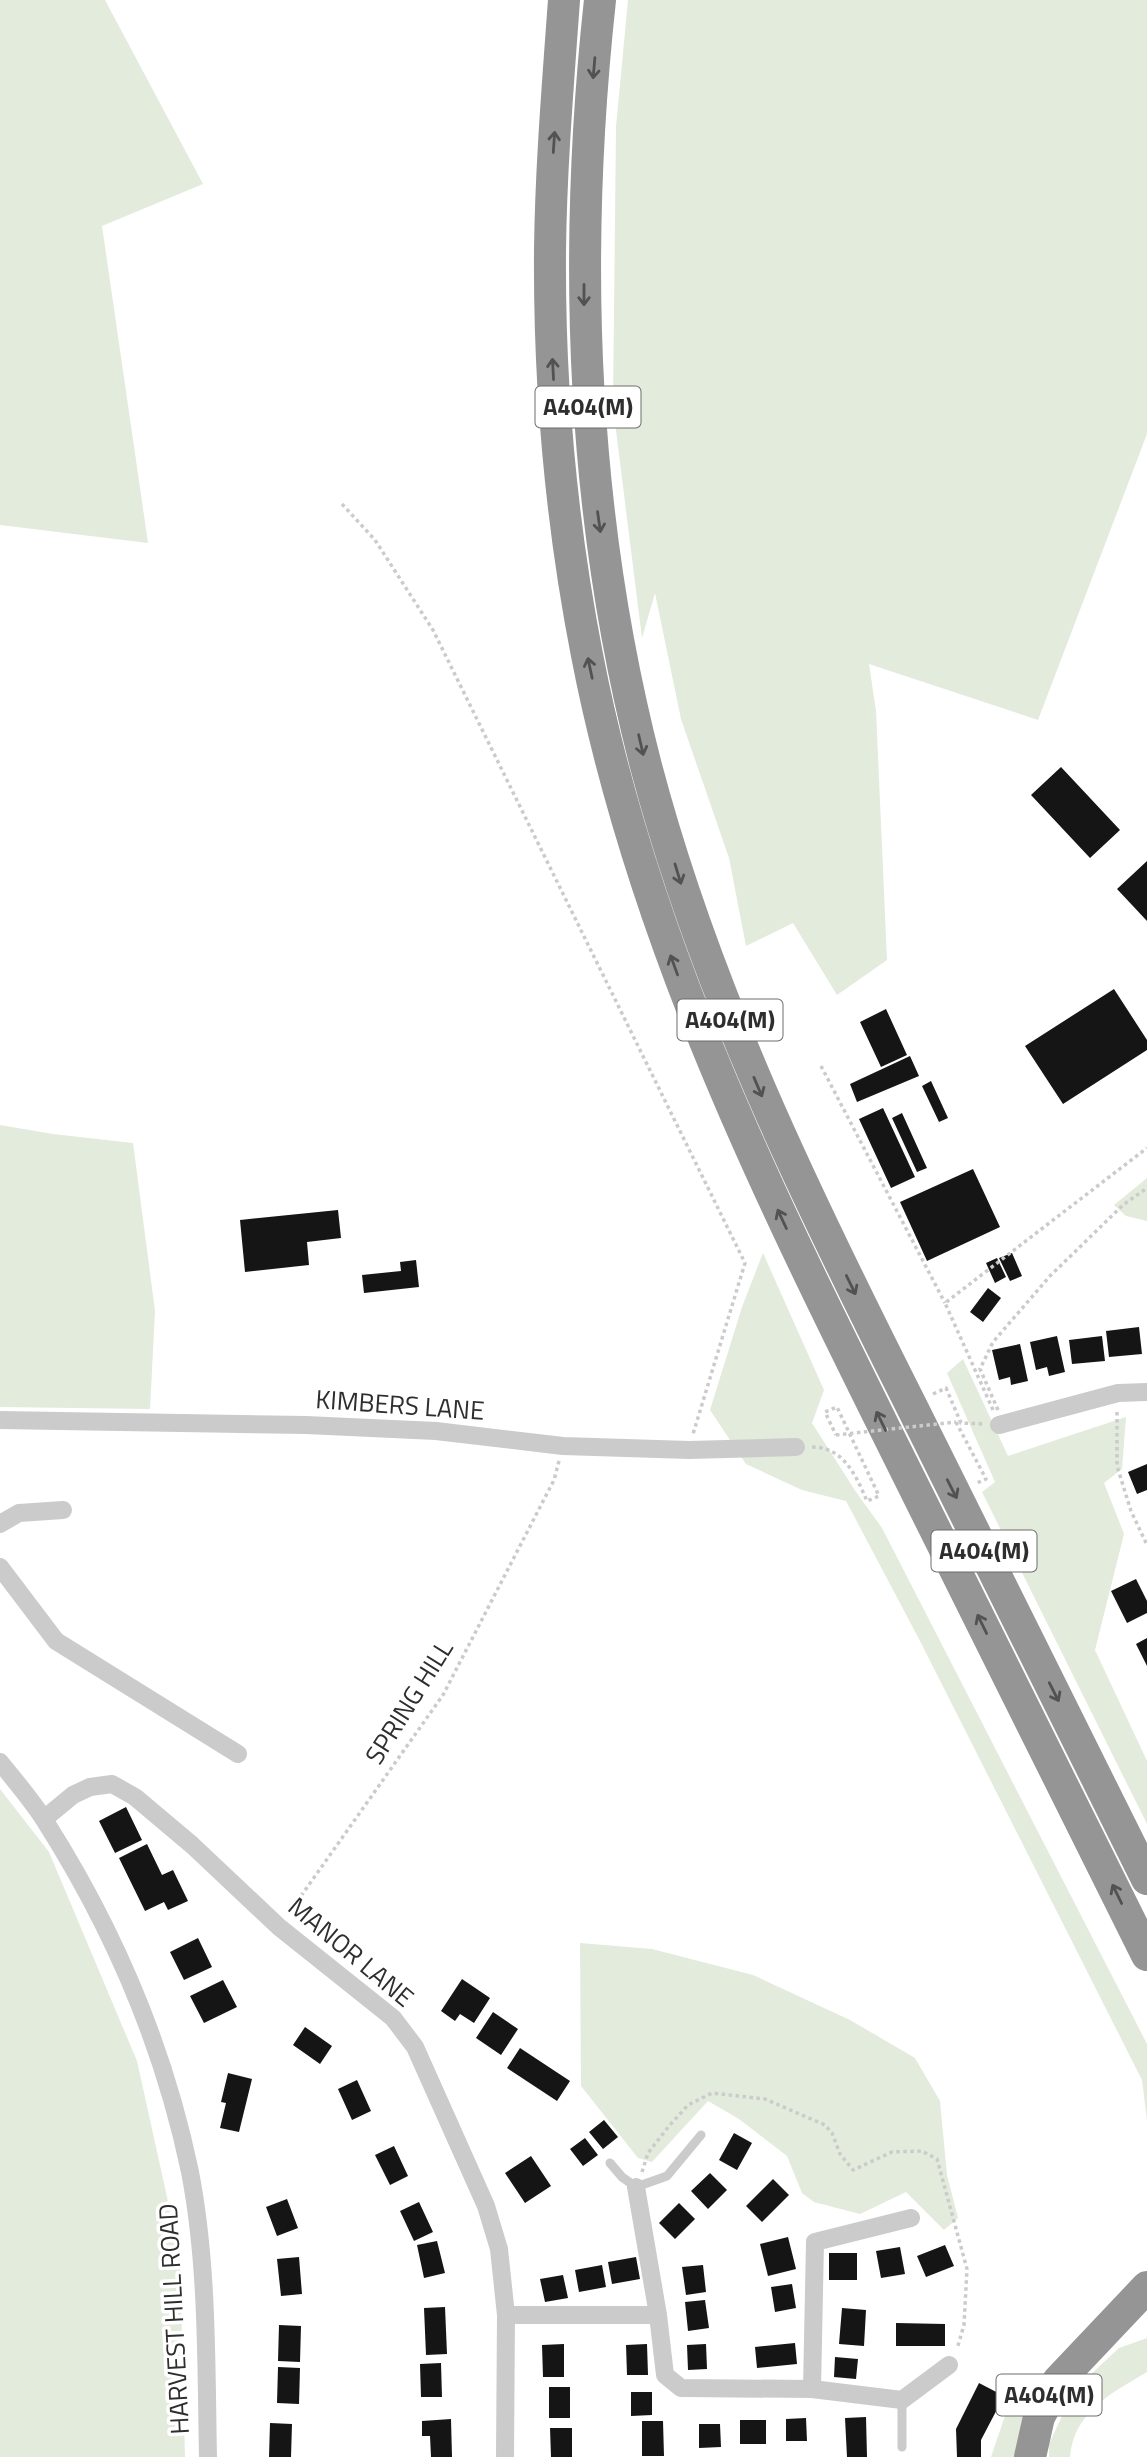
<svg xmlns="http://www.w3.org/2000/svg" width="1147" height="2457" font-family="'Titillium Web',sans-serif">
<rect width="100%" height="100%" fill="#fff"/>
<!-- green -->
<path fill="#e3ebdc" d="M0 0H105L203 184 102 226 148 543 0 525Z
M628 0H1147V434L1038 720 869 664 876 711 887 960 837 995 793 923 746 946 729 858 681 719 655 593 642 638 613 406 616 127Z
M0 1125 53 1134 133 1143 155 1311 150 1409 0 1407Z
M1147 1178V1221L1126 1216 1114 1205Z
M763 1253 824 1390 812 1423 856 1492 882 1528 1147 2044V2120L1142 2080 919 1639 846 1501 802 1490 746 1464 710 1410 742 1307Z
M963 1359 1008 1456 1126 1417 1122 1469 1104 1483 1124 1534 1095 1650 1147 1761V1824L982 1492 995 1482 947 1373Z
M0 1789 49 1852 137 2061 180 2256 185 2457H0Z
M580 1943 652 1949 753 1975 850 2020 915 2058 940 2101 947 2175 958 2218 944 2230 906 2192 860 2214 814 2202 802 2193 787 2156 739 2119 708 2101 652 2162 638 2158 581 2086Z
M1147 2338V2372C1112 2393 1074 2411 1070 2457H1049V2444L1074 2390 1119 2348Z
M1016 2383 1034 2391 1023 2416 1015 2457H991Z"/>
<!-- building -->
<path fill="#151515" d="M1061 767 1120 830 1090 858 1031 795Z
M1147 861V921L1117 889Z
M1114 989 1147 1040V1050L1063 1104 1025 1046Z
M886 1009 907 1055 881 1067 860 1022Z
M910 1056 919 1076 857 1102 850 1084Z
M931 1081 948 1118 939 1122 922 1086Z
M883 1108 915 1177 891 1188 859 1119Z
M902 1113 927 1168 917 1172 892 1118Z
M973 1169 1000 1227 927 1261 900 1202Z
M338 1210 341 1238 307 1242 309 1265 245 1272 240 1220Z
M1012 1253 1022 1276 1010 1281 999 1258Z
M997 1258 1006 1277 995 1283 986 1263Z
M416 1260 419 1287 364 1293 362 1275 401 1271 400 1262Z
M988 1288 1001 1298 983 1322 970 1312Z
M1139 1327 1142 1354 1109 1357 1106 1331Z
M1057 1336 1065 1372 1049 1376 1047 1367 1036 1370 1030 1342Z
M1102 1336 1105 1361 1072 1364 1069 1340Z
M1020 1344 1028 1381 1011 1385 1010 1377 999 1380 992 1350Z
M1147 1464V1490L1137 1494 1128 1472Z
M1136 1579 1147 1601V1613L1127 1623 1111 1591Z
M1147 1638V1666L1136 1644Z
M126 1807 142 1840 115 1853 99 1821Z
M147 1844 162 1875 173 1870 188 1901 168 1910 164 1902 145 1911 119 1858Z
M198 1938 212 1967 184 1980 170 1952Z
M462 1979 490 1998 474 2023 460 2014 455 2021 441 2011Z
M223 1980 237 2007 204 2023 190 1996Z
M493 2012 518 2029 501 2055 476 2038Z
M305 2027 332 2046 320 2064 293 2045Z
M520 2048 570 2081 557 2101 507 2068Z
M228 2073 252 2079 239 2132 220 2128 226 2103 221 2102Z
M357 2080 371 2111 352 2120 338 2089Z
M604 2120 618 2137 603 2149 589 2132Z
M734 2133 752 2143 737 2170 719 2160Z
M585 2138 598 2155 583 2166 570 2149Z
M394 2146 408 2176 390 2185 375 2155Z
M531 2156 551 2186 525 2203 505 2173Z
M710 2173 727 2190 708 2209 691 2191Z
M773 2179 789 2195 762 2222 746 2206Z
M287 2199 298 2228 277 2236 266 2207Z
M419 2202 433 2232 414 2241 400 2211Z
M679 2203 695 2219 675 2239 659 2223Z
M788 2237 796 2269 768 2276 760 2244Z
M437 2241 445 2273 424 2278 417 2245Z
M945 2245 954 2266 926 2277 917 2256Z
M900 2247 905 2274 881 2278 876 2251Z
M829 2253H857V2280H829Z
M299 2257 302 2294 281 2296 277 2259Z
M636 2257 640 2279 612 2284 608 2262Z
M602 2265 606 2287 579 2292 575 2270Z
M703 2265 706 2292 686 2295 682 2267Z
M563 2275 568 2298 545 2302 540 2279Z
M792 2284 796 2308 775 2312 771 2287Z
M705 2300 709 2328 688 2331 685 2302Z
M445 2307 447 2354 426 2355 424 2308Z
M842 2308 866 2310 864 2346 839 2344Z
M896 2323 945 2324V2346H896Z
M279 2325 301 2326 300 2362 278 2361Z
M795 2343 797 2364 757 2368 755 2347Z
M564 2344V2377H543L542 2345Z
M647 2344 648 2375H627L626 2345Z
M706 2344 707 2369 688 2370 687 2345Z
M835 2357 858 2359 856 2379 834 2377Z
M441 2363 442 2397H421L420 2364Z
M278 2367 300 2368 299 2404 277 2403Z
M979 2383 1004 2396 981 2440V2457H957L956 2429Z
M549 2387H570V2418H549Z
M631 2392H652V2415L631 2416Z
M866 2417 867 2457H847L845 2418Z
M806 2418 807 2441H786V2419Z
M451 2419 452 2457H431L430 2436H422V2421Z
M740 2420H766V2444H740Z
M642 2421H663L664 2456H642Z
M270 2423 292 2424 291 2457H269Z
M699 2424H720L721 2447 699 2448Z
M550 2428H572V2457H551Z"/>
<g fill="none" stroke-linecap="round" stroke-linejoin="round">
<!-- path -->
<path stroke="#cbcbcb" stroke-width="3.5" stroke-dasharray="3.5 3.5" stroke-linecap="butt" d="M342 504 375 540 433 630 745 1263 693 1434
M821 1066 945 1303
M933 1394 946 1388 961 1423 984 1424
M993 1410 945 1303 1147 1148
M998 1410 980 1369 993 1342 1050 1276 1123 1205 1147 1188
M1117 1412V1466L1131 1511 1147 1545
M956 1422 986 1479 977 1483
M812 1447C844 1447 856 1476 867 1501L879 1496 837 1407 825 1412 836 1435
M289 1913 443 1695 554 1480 559 1461
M642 2172 648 2153 669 2126 688 2105 712 2093 765 2099 825 2125 832 2133 840 2154 853 2170 892 2152 922 2151 937 2159 967 2269 964 2325 957 2349"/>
<!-- service -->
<path stroke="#cbcbcb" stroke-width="9" d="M610 2163 622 2177 636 2187 667 2176 701 2135
M902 2400V2447"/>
<!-- minor -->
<path stroke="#cbcbcb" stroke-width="18" d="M0 1420 306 1425 436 1431 563 1446 689 1450 796 1447
M999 1425 1118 1393 1147 1392
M0 1524 19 1513 63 1510
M0 1567 56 1641 238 1754
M0 1762C15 1781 32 1800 45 1821 113 1928 164 2047 190 2172 208 2265 206 2363 208 2457
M44 1819 73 1795 90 1787 112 1784 135 1797 192 1845 279 1927 393 2018 415 2047 486 2206 499 2249 506 2315 505 2457
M636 2187 658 2315 665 2375 681 2388 812 2389 902 2400 949 2365
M506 2315H658
M812 2389 815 2242 911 2218"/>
<!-- motorway -->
<path stroke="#959595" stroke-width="32" d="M564 0C558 83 551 167 550 250 549 386 561 522 587 655 641 934 761 1179 886 1431 973 1606 1060 1780 1147 1955
M600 0C572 257 581 515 646 766 705 990 806 1197 910 1403 989 1562 1068 1720 1147 1879
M1030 2457 1039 2417 1058 2381 1147 2287"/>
<!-- path-bridge -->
<path stroke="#cbcbcb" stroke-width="3.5" stroke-dasharray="3.5 3.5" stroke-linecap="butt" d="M836 1435 956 1422"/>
</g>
<!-- one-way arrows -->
<defs><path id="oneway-shaft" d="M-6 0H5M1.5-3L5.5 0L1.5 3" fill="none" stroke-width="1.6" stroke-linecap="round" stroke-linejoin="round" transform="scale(1.75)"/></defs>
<g stroke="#525252">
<use href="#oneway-shaft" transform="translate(594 68) rotate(95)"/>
<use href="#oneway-shaft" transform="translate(554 142) rotate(-86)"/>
<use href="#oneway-shaft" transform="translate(584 295) rotate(90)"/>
<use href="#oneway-shaft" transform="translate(553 369) rotate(-93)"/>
<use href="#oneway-shaft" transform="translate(599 522) rotate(82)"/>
<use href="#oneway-shaft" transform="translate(590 668) rotate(-102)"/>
<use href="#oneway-shaft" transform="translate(641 745) rotate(77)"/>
<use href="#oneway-shaft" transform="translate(678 874) rotate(73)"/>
<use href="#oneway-shaft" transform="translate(674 965) rotate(-110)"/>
<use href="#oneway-shaft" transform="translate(758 1087) rotate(67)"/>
<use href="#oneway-shaft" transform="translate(782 1219) rotate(-115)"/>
<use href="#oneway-shaft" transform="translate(851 1285) rotate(64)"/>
<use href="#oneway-shaft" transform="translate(881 1421) rotate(-116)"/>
<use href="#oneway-shaft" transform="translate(952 1489) rotate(63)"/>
<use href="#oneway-shaft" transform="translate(982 1624) rotate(-116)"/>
<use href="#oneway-shaft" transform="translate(1054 1692) rotate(63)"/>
<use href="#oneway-shaft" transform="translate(1117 1894) rotate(-116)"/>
</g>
<g text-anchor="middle" stroke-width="7" stroke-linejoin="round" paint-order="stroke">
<!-- shield labels -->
<g fill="#fff" stroke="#6d6d6d" stroke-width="2">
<rect x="535.5" y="386.5" width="105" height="41" rx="5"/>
<rect x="677.5" y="999.5" width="105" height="41" rx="5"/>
<rect x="931.5" y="1530.5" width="105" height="41" rx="5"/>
<rect x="996.5" y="2374.5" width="105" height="41" rx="5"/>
</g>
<g font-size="24" font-weight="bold" fill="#2e2e2e">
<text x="588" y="415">A404(M)</text>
<text x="730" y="1028">A404(M)</text>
<text x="984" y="1559">A404(M)</text>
<text x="1049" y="2403">A404(M)</text>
</g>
<!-- street labels -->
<g font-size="26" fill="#2e2e2e" stroke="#fff">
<text transform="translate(400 1405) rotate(4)" y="9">KIMBERS LANE</text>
<text transform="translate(409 1702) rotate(-58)" y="9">SPRING HILL</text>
<text transform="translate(351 1952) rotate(40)" y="9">MANOR LANE</text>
<text transform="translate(174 2319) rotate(-93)" y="9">HARVEST HILL ROAD</text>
</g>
</g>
</svg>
